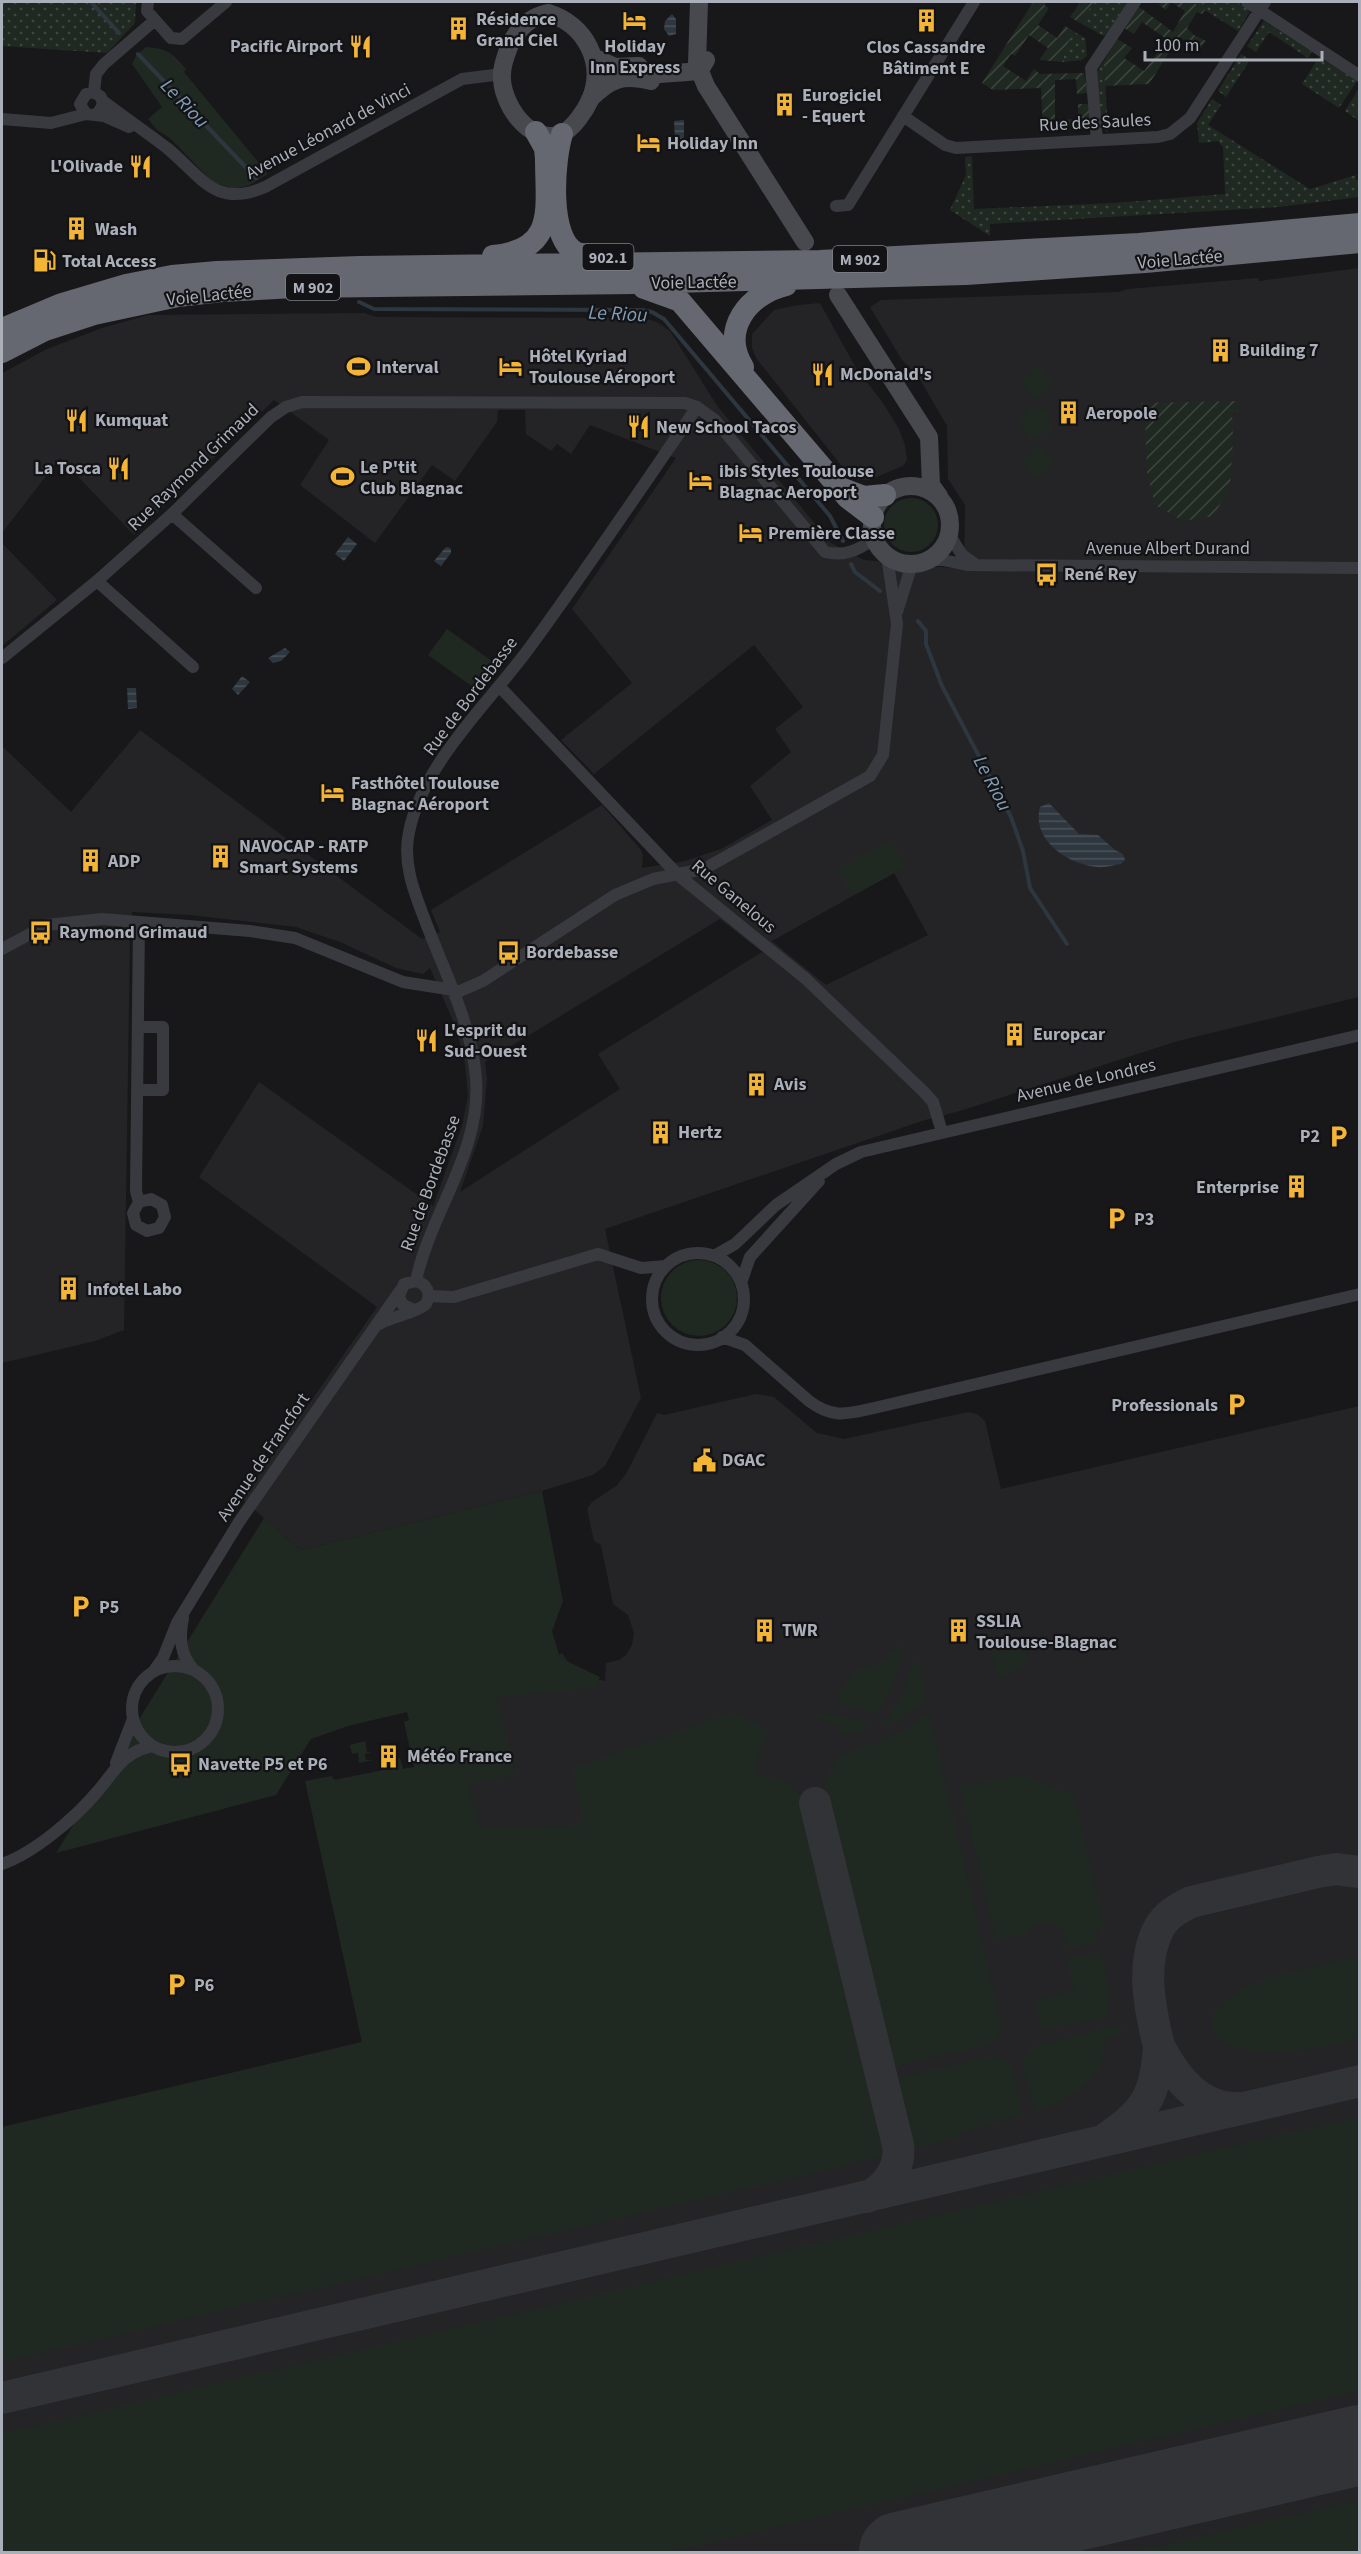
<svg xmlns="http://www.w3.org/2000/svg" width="1361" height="2554" font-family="'Source Sans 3',sans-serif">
<defs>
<pattern id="park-dots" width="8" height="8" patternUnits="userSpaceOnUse" patternTransform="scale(1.5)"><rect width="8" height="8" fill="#202921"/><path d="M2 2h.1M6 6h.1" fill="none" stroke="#3e463f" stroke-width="1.8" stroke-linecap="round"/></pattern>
<pattern id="garden-furrows" width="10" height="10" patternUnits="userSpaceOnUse" patternTransform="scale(1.5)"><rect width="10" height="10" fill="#202921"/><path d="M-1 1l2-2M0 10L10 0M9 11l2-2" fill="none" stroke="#3e463f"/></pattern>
<pattern id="water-rules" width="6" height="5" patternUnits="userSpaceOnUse" patternTransform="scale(1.5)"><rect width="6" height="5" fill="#2e373f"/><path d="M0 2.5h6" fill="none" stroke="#4a5159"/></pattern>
</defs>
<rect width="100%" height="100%" fill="#18181a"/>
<!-- built -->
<path fill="#242427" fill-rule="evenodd" d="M1359 268V997L1178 1041 963 1110 922 1121 605 1229 641 1398 605 1466 593 1475 542 1491 301 1550 242 1499 377 1307 199 1177 259 1082 433 1206 462 1126 468 1095 464 1056 453 1021 430 968 423 974 396 968 340 942 296 927 190 915 132 912 130 939 124 1330 95 1341 2 1363V746L71 812 140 730 422 939 440 932 431 910 602 805 641 850 643 855 642 868 685 861 721 849 772 820 750 786 791 752 775 729 803 707 754 645 594 774 561 740 632 683 572 609 676 458 590 425 571 454 557 444 551 451 526 434 525 410H498L497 422 455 481 432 465 375 543 300 485 329 440 274 400 134 535 60 458 2 533V373L47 349 102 328 148 315 364 313 376 317 643 318 657 322 670 331 718 407 831 543 864 560 964 569 965 505 948 479 947 426 918 376 902 360 870 307 881 300 1119 292 1128 289 1258 278 1259 281ZM894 873 928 935 826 985 772 941ZM720 919 762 952 598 1054 620 1089 460 1192 483 1126 487 1079 485 1062Z
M820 303 856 368 883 403 898 427 905 445 907 460 903 466 869 480 852 479 756 358 752 348V334L774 310 798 305Z
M2 543 57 600 2 646Z
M756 1394 774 1397 817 1433 844 1439 968 1412 977 1414 985 1421 1001 1489 1359 1406V2552H2V2266L199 2081 362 2042 312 1810 460 1774 496 1693 562 1653 570 1665 593 1679 605 1681 606 1663 619 1660 626 1655 632 1645 634 1633 628 1615 613 1604 601 1545 594 1541 587 1509 592 1502 616 1486 626 1474 657 1413 664 1415Z"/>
<!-- grass -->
<path fill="#202921" d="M146 47C170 50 170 51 186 69L184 72 268 174 250 185 234 189 212 182 171 139 157 130 148 119 162 107 132 64 136 56Z
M1037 366 1054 383 1036 400 1020 383Z
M1029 407 1049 411 1050 432 1031 439 1019 421Z
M1038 446 1054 462 1037 479 1021 463Z
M884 525a27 27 0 1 1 54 0a27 27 0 1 1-54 0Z
M447 629 499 666 480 692 428 655Z
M892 840 906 867 852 896 837 869Z
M661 1298a38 38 0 1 1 76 0a38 38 0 1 1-76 0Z
M542 1491 563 1601 552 1631 560 1658 600 1677 595 1688 497 1697 515 1775 467 1785 482 1828 583 1825 573 1768 733 1712 770 1732 762 1742 755 1773C776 1777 791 1781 804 1800L887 2139 884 2155 839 2167 2 2362V2127L362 2042 305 1781 332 1776 334 1780 398 1767 397 1759 400 1758 403 1769 414 1767 404 1722 409 1720 407 1712 348 1726 311 1739 276 1795 56 1853 264 1518 301 1550Z
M1023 1636 1027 1663 1017 1671 997 1676 990 1642Z
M903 1641C900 1669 892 1692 876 1714L840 1705 837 1697 854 1671 889 1660 887 1651 895 1650Z
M914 1657 919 1665 926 1700 900 1719 881 1728 903 1694Z
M929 1713 1002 2027 999 2036 989 2045 886 2068 823 1796 827 1775 835 1762 848 1753 906 1730Z
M830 1714 869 1722 861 1733 844 1735 836 1725 810 1715Z
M365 1741 367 1752H371L365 1754 366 1760H373L359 1763 358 1753 352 1754 350 1745Z
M1021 1774 1074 1795 1106 1933 1102 1934 1098 1927 1095 1928 1096 1942 1068 1949 1061 1927 1048 1922 1035 1925 1025 1934 996 1941 960 1787Z
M1095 1952 1101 1954C1105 1974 1117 2001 1103 2018L1042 2030 1035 2001 1074 1990 1067 1960Z
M1359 1956V2038C1323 2049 1246 2064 1215 2037L1211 2014 1240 1991 1266 1978Z
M1118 2025 1122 2027V2034L1105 2038C1105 2080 1074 2097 1038 2111L1034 2106 1022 2062 1032 2047Z
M992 2056 1008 2062 1014 2074 1022 2115 958 2133 959 2137 913 2149 903 2128 891 2079Z
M1359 2119V2391L670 2552H2V2434L5 2433 1335 2122Z
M1359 2500V2552H1133Z"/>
<!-- park -->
<path fill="url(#park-dots)" d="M2 2H136L135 23 107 53 2 46Z
M1094 2H1129L1108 34 1104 36 1080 23Z
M1192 2H1237L1248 9 1249 13 1238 31Z
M1264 21 1312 52 1308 58 1269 32 1256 52 1247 46Z
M1075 32 1085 38 1087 56 1082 60 1064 62V49Z
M1241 54 1250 60 1226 97 1218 91Z
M1319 57 1357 81 1339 108 1302 84Z
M1104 61 1108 133 1102 128 1097 72Z
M1359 88 1360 121H1359L1345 111Z
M1212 99 1221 105 1208 125 1310 189 1356 175V180H1359V197L1279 207 990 224V236L950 210 966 175 965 157 972 156 974 209 1114 203 1225 194 1223 147 1218 141 1199 143 1197 123Z"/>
<!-- garden -->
<path fill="url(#garden-furrows)" d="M1033 2H1047L1044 5 1049 8 1038 25 1057 38 1065 26 1075 32 1064 49V62L1039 60 1048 48 1029 35 1015 56 1011 54 1003 66 1026 81 1034 69 1040 74 1084 73 1088 93 1077 94 1076 79 1055 80V120L1078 119V104H1089V124L1043 127 1041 88 993 90 982 83Z
M1076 2H1094L1080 23 1070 17 1079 4Z
M1161 2H1192L1205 10 1202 14 1197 12 1187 28 1194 35 1206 41 1199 50 1179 37 1149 84 1105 86 1104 61 1117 39 1132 48 1124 58 1144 71 1158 52 1157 51 1165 38 1142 22 1134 34 1124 28 1138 6 1173 32 1185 11 1171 2 1166 10 1159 5Z
M1238 401V412H1232L1233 439 1230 488 1213 516 1183 521 1155 505 1147 472 1145 415 1138 414 1142 403Z"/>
<!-- water -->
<path fill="url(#water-rules)" d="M672 14 676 19V34L669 36 664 29 665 21Z
M684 120V143L675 140 674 121Z
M348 537 357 544 344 561 335 554Z
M448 547 451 549V553L441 566 434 561 445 548Z
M285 648 290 652 281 661 273 663 268 658Z
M242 676 250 682 238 695 232 689Z
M127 688H136L137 708 128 709Z
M1049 803 1079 834 1098 835 1115 850 1123 854 1125 860 1121 864C1114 865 1105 868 1098 867 1068 865 1031 840 1040 807Z"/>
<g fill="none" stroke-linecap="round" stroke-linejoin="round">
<!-- stream -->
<path stroke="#2e373f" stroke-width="4" d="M91 2 119 33
M138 54 256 178
M359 302 374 309 642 310 652 312 664 319 830 516 843 541
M851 564 855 572 880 591
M918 621 926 631V644L942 686 1011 817 1023 851 1030 888 1067 944"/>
<!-- taxiway -->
<path stroke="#323337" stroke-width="32" d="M815 1803 898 2145C901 2167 887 2188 867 2197
M1159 2046C1150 2010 1140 1964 1159 1928 1166 1915 1179 1908 1191 1902L1318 1872 1336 1869 1360 1872
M1108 2137C1147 2111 1156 2093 1159 2046 1175 2077 1199 2109 1238 2108
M2 2398 1360 2081"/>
<!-- runway -->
<path stroke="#323337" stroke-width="80" d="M899 2552 1360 2445"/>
<!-- street -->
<path stroke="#393a3f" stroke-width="12" d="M148 2 147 11 171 38 182 39 226 2
M1247 2 1360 76
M94 92 96 74 104 64 155 20
M103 101C124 117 146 132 167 148 201 176 215 209 265 187L462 79 502 74
M97 114 103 105 101 97 94 92 86 94 80 104 86 114 104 116 129 127
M903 116 945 145 956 148 1158 137 1170 134 1190 118 1265 2
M2 119 51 123 86 114
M1097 140 1091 68 1135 2
M836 206 848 205 974 2
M172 514 256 588
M949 534 962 555 975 564
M929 560H943L967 565 1360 568
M97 581 193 667
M897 612 912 564
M2 658 97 581 172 514 271 417 286 407 302 402 685 403 697 407 715 420 825 552C844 557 859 550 875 538
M499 686 678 875 806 979 924 1092 933 1102 942 1132
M139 922 136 1191 139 1202 133 1213 136 1225 147 1231 159 1228 165 1217 162 1205 151 1199 139 1202
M2 949 47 925 102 919 250 931 295 938 403 982 460 991 483 981 615 895 653 879 704 869 870 776 883 755 897 624 887 556
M137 1090H163V1027H138
M652 1299a46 46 0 1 1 92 0a46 46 0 1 1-92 0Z
M714 1256 735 1244 776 1205 836 1164 861 1152 1360 1035
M416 1281C430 1213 482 1151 476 1078 472 1025 445 973 426 923 415 894 402 864 409 832 423 763 489 703 530 647 587 569 642 487 697 407
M741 1283 750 1257 819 1181
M429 1296 454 1297 598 1254 641 1268 666 1266
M379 1324C393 1316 416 1313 426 1304 432 1294 427 1284 416 1281L404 1284 399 1296 402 1304 414 1310
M722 1337 745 1345 809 1401C833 1419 847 1414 874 1408L1360 1294
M183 1618C179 1638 180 1655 194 1670
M132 1709a43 43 0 1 1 86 0a43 43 0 1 1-86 0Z
M153 1672 163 1658 177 1623 239 1522 400 1291
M116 1763 133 1719
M2 1864C34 1853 75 1818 97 1792 115 1771 123 1752 152 1746"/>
<!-- secondary -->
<path stroke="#47494f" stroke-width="18" d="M699 2 697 64 706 86 805 242
M548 13C585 24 606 63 590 100 585 111 573 129 561 134 528 146 500 101 502 74 502 65 506 55 509 47 517 29 529 17 548 13Z
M593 57 615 67 639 66
M640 78C659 71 681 75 700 70L706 60
M590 99C610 79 622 74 651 81
M838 295 929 437 931 485 939 496
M872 525a39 39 0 1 1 78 0a39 39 0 1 1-78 0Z"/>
<!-- highway -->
<path stroke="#656870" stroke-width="22" d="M562 134C554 159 547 240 577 253 583 255 593 255 600 256
M493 256C557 250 546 209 546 159L545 148 536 132
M644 288 680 301 848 498 873 517
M2 329 62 304 126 285 172 276 217 272 360 267 820 261 1139 244 1360 224
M2 352 45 330 94 314 178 296 222 291 294 287 634 283 966 274 1145 262 1360 242
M743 367C720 330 748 294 786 285
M843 489 864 497 885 495"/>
</g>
<!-- icons -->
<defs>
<symbol id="hotel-bare" viewBox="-9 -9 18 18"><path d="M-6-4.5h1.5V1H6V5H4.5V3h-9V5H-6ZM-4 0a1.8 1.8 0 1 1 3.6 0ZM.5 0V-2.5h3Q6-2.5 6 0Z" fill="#f4b537" stroke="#131315" stroke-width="2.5" paint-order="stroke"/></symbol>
<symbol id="building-bare" viewBox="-9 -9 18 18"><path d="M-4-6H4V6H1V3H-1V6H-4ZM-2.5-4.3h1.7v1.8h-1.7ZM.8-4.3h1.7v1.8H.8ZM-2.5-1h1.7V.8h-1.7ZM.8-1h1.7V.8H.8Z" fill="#f4b537" stroke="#131315" stroke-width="2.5" paint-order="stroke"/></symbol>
<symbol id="restaurant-bare" viewBox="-9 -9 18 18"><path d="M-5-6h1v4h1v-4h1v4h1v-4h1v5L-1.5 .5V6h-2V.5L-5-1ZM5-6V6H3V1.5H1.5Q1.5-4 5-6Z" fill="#f4b537" stroke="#131315" stroke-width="2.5" paint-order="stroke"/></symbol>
<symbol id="fuel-bare" viewBox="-9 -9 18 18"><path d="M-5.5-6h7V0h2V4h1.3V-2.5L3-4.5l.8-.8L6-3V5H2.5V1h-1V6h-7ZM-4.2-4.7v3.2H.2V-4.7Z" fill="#f4b537" stroke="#131315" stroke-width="2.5" paint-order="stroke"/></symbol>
<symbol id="stadium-bare" viewBox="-9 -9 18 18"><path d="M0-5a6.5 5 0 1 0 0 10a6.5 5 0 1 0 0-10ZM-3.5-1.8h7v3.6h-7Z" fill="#f4b537" stroke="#131315" stroke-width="2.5" paint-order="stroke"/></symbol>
<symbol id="bus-bare" viewBox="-9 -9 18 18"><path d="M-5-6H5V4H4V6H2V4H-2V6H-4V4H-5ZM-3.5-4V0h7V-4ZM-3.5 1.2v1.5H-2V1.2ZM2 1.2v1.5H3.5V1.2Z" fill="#f4b537" stroke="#131315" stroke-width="2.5" paint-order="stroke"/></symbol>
<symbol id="parking-bare" viewBox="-9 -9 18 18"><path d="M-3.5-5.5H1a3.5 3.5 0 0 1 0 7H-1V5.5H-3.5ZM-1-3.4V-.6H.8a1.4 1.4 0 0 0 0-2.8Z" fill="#f4b537" stroke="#131315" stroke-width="2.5" paint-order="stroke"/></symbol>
<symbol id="civic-bare" viewBox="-9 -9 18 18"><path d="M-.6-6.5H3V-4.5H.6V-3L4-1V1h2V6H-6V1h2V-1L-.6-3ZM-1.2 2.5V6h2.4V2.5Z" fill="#f4b537" stroke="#131315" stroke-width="2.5" paint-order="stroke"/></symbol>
</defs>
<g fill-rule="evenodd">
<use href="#hotel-bare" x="618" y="4" width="33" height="33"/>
<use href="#building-bare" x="910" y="4" width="33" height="33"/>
<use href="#building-bare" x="442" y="12" width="33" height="33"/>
<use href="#restaurant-bare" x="344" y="30" width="33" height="33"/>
<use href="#building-bare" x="768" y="88" width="33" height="33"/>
<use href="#hotel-bare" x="632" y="126" width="33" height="33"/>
<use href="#restaurant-bare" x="124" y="150" width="33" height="33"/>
<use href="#building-bare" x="60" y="212" width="33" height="33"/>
<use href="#fuel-bare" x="28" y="244" width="33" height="33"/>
<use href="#building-bare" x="1204" y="334" width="33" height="33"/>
<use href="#hotel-bare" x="494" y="350" width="33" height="33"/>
<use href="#stadium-bare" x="342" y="350" width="33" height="33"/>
<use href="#restaurant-bare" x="806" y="358" width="33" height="33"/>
<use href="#building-bare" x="1052" y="396" width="33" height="33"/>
<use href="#restaurant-bare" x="60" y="404" width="33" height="33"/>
<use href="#restaurant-bare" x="622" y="410" width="33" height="33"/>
<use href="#restaurant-bare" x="102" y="452" width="33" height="33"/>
<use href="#stadium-bare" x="326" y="460" width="33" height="33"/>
<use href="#hotel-bare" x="684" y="464" width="33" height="33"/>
<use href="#hotel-bare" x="734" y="516" width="33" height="33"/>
<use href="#bus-bare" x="1030" y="558" width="33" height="33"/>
<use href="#hotel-bare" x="316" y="776" width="33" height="33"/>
<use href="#building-bare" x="204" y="840" width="33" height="33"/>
<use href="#building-bare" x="74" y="844" width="33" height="33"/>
<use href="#bus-bare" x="24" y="916" width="33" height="33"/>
<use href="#bus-bare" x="492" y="936" width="33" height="33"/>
<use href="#building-bare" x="998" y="1018" width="33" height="33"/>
<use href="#restaurant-bare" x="410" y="1024" width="33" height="33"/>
<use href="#building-bare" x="740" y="1068" width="33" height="33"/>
<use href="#building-bare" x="644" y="1116" width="33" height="33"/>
<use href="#parking-bare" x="1322" y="1120" width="33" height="33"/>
<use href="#building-bare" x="1280" y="1170" width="33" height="33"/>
<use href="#parking-bare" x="1100" y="1202" width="33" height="33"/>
<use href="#building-bare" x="52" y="1272" width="33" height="33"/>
<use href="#parking-bare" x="1220" y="1388" width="33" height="33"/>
<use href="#civic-bare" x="688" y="1444" width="33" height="33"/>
<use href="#parking-bare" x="64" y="1590" width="33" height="33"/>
<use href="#building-bare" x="748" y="1614" width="33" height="33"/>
<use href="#building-bare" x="942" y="1614" width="33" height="33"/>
<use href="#building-bare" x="372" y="1740" width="33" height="33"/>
<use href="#bus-bare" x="164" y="1748" width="33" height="33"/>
<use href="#parking-bare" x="160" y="1968" width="33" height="33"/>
</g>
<g text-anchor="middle" stroke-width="4.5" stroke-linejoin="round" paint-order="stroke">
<!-- shield labels -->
<g fill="#131315" stroke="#7d8088" stroke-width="1.5">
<rect x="582.5" y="244" width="51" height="26" rx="4.5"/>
<rect x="833" y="246" width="54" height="26" rx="4.5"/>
<rect x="286" y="274" width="54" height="26" rx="4.5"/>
</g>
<g font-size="16" font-weight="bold" fill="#aaafba">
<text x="608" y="263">902.1</text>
<text x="860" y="265">M 902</text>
<text x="313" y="293">M 902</text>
</g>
<!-- poi labels -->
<g font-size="18" font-weight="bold" fill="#aaafba" stroke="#131315" text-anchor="start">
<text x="476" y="25">Résidence<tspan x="476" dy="21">Grand Ciel</tspan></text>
<text x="343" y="52" text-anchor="end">Pacific Airport</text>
<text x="635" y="52" text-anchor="middle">Holiday<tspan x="635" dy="21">Inn Express</tspan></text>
<text x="926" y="53" text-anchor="middle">Clos Cassandre<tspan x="926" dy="21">Bâtiment E</tspan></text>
<text x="802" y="101">Eurogiciel<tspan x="802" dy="21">- Equert</tspan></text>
<text x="667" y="149">Holiday Inn</text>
<text x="123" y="172" text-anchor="end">L'Olivade</text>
<text x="95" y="235">Wash</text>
<text x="62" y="267">Total Access</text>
<text x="1239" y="356">Building 7</text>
<text x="529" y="362">Hôtel Kyriad<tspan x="529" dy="21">Toulouse Aéroport</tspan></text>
<text x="376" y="373">Interval</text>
<text x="840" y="380">McDonald's</text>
<text x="1086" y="419">Aeropole</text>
<text x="95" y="426">Kumquat</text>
<text x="656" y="433">New School Tacos</text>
<text x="360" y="473">Le P'tit<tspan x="360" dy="21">Club Blagnac</tspan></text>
<text x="101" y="474" text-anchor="end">La Tosca</text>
<text x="719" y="477">ibis Styles Toulouse<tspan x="719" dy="21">Blagnac Aeroport</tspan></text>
<text x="768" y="539">Première Classe</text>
<text x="1064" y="580">René Rey</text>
<text x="351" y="789">Fasthôtel Toulouse<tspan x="351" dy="21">Blagnac Aéroport</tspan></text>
<text x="239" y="852">NAVOCAP - RATP<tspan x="239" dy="21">Smart Systems</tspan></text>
<text x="108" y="867">ADP</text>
<text x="59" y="938">Raymond Grimaud</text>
<text x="526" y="958">Bordebasse</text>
<text x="444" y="1036">L'esprit du<tspan x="444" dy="21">Sud-Ouest</tspan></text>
<text x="1033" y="1040">Europcar</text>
<text x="774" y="1090">Avis</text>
<text x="678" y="1138">Hertz</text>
<text x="1320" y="1142" text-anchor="end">P2</text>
<text x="1279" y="1193" text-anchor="end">Enterprise</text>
<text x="1134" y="1225">P3</text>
<text x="87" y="1295">Infotel Labo</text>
<text x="1218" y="1411" text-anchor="end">Professionals</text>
<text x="722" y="1466">DGAC</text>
<text x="99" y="1613">P5</text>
<text x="976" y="1627">SSLIA<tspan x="976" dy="21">Toulouse-Blagnac</tspan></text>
<text x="782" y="1636">TWR</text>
<text x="407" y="1762">Météo France</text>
<text x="198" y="1770">Navette P5 et P6</text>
<text x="194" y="1991">P6</text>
</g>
<!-- street labels -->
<g font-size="18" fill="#aaafba" stroke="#131315">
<text transform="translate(1095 122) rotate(-3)" y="6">Rue des Saules</text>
<text transform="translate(328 131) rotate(-28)" y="6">Avenue Léonard de Vinci</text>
<text transform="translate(1180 259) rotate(-5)" y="6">Voie Lactée</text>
<text transform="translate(694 282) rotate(-1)" y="6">Voie Lactée</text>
<text transform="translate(209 295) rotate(-6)" y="6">Voie Lactée</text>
<text transform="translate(193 467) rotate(-44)" y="6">Rue Raymond Grimaud</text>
<text x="1168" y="554">Avenue Albert Durand</text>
<text transform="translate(470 696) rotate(-53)" y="6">Rue de Bordebasse</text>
<text transform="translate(734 896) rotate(40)" y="6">Rue Ganelous</text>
<text transform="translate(1086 1080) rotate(-13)" y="6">Avenue de Londres</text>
<text transform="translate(430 1183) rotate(-70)" y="6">Rue de Bordebasse</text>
<text transform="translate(263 1457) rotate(-56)" y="6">Avenue de Francfort</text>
</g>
<!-- water labels -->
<g font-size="20" font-style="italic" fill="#819db5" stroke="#131315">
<text transform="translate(185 103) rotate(46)" y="7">Le Riou</text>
<text transform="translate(618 313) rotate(3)" y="7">Le Riou</text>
<text transform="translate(993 783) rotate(62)" y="7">Le Riou</text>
</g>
</g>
<!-- border -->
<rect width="1361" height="2554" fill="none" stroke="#aaafba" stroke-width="6"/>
<!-- scale -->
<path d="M1145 51v9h177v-9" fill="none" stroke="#aaafba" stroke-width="3"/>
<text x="1154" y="51" font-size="18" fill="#aaafba" stroke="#131315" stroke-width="4.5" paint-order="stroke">100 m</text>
</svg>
